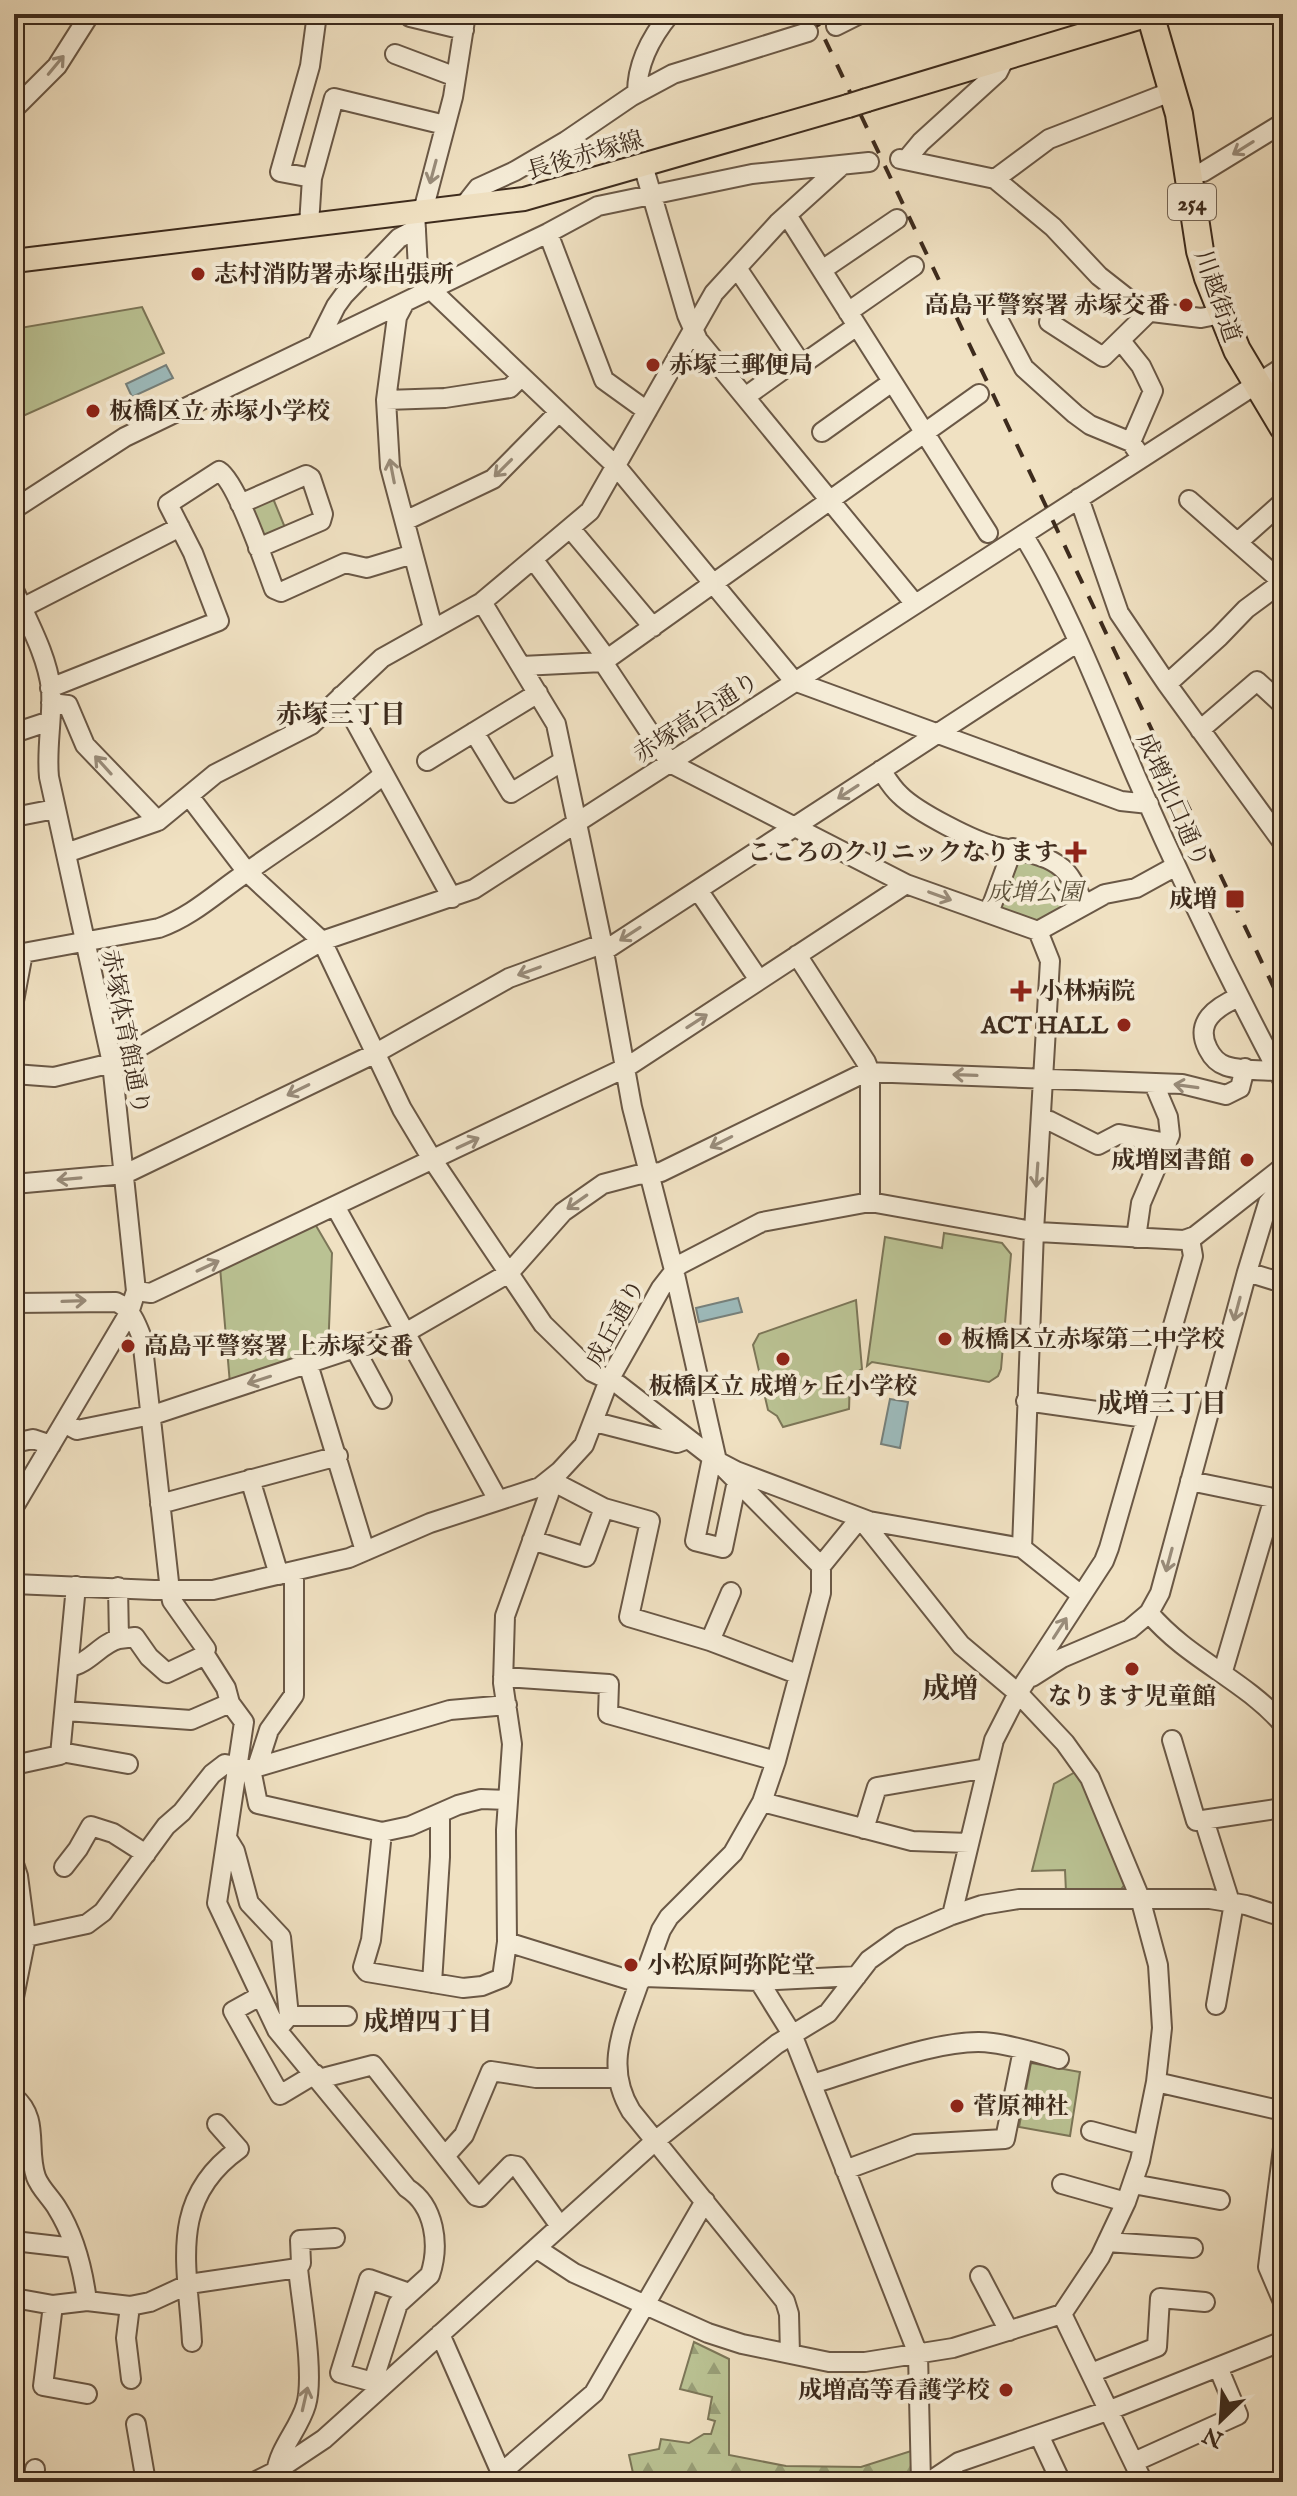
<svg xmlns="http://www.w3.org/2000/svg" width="1297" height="2496" font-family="'IM FELL English','Noto Serif JP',serif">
<defs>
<pattern id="forest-firs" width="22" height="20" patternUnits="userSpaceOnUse" patternTransform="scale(2)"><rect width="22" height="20" fill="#bac293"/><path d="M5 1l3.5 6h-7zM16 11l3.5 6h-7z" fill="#989e77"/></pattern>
</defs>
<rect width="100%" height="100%" fill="#f0e1c2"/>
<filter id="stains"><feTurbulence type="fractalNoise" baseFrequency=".0025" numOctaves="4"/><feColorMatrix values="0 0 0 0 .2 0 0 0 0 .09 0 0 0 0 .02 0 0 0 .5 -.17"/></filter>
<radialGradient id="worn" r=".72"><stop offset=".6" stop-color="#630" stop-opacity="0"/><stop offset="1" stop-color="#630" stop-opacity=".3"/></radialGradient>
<!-- forest -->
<path fill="url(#forest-firs)" stroke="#7c7658" stroke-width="2" d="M694 2342 729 2359V2455L786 2466 861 2467 911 2451 916 2478 910 2482H635L629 2455 659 2449 661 2439 689 2443 704 2434H711L715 2421 708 2419 712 2397 680 2389Z"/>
<!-- park -->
<path fill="#bac293" stroke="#7c7658" stroke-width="2" d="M142 307 164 353 14 420V329Z
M272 496 286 530 266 539 249 510Z
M1016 859 1054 868 1076 900 1039 926 997 907Z
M315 1224 332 1253 328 1352 230 1384 220 1267Z
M944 1233 1002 1243 1011 1254 1001 1369 998 1376 989 1382 872 1362 867 1366 885 1237 942 1248Z
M856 1300 862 1369C847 1377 850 1394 849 1409L783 1427 777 1416 768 1410 753 1345 759 1334Z
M1077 1771 1094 1802 1126 1883 1118 1893 1066 1892 1065 1870 1032 1871 1054 1784Z
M1031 2063 1080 2072 1070 2136 1019 2127Z"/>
<!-- water -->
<path fill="#9dbbbc" stroke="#77817c" stroke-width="2" d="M166 365 173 378 132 397 126 384Z
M738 1298 742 1312 699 1322 696 1308Z
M890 1399 908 1402 900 1448 881 1444Z"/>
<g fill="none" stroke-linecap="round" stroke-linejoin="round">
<defs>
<path id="minor" d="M410 17 464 30
M836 26 860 14
M395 54 456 77
M637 93C637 63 651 37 670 14
M14 109 57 66 90 14
M900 159 995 179 1053 227 1099 276 1127 298 1152 312 1201 318 1221 314
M906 160 921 142 998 72 1005 58
M643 165 687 315 698 340 915 604
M1203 172 1283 123
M312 178 280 172 310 66 317 14
M995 179 1049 139 1173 91
M463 207 478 188 515 171 566 141 632 96 673 74 808 32
M423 211 453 97 466 14
M415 212 418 269 425 284 616 466 794 681 1121 801 1149 804
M787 215 988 533
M309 225 312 178 334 98 445 125
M548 233 604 380 647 411
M737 268 798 359 807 361 857 326
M822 270 897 219
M405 302 397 317 386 400 390 467 433 628
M998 306 997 317 1024 368 1075 414 1090 425 1131 442 1141 457
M848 312 914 266
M1049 322 1103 357 1150 311
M1121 341 1141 366 1153 391 1131 442
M318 342 336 306 344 295 399 238 416 229
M745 397 798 359
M386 400 445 398 510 388 521 377
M822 432 892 382
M1079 498 1119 613 1167 684 1283 843
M240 504 306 475 311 478 323 514 321 521 258 548
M14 509 125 437 548 233 598 206 752 174 869 162
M405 521 493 479 558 413
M570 528 653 627
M1024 536C1070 612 1102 698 1137 779 1182 882 1231 983 1283 1081
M1238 542 1283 502
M533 559 607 659
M14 590C28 622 47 655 51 689 53 719 46 747 49 777L112 1063 136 1291 129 1313 14 1507
M482 602 556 724 604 951 632 1107 674 1270 717 1461 736 1471 869 1521 1022 1548 1081 1595
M22 608 180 527
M603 662 670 763 906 884 1038 931 1050 961 1034 1231 1022 1548
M522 666 603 662 979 394
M1167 684 1219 637 1246 609 1281 583 1280 580 1189 500
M50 688 219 621 193 553 168 504 219 471C237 482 265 565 274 589L281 592 345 563 367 568 413 554
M341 696 452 898
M51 703 68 705 85 745 158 821
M1200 730 1257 681 1283 705
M474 732 511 793 563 761
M14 733 50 721
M427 761 538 693
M881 770C887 779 892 788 900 795 917 812 975 842 998 847 1019 852 1045 853 1062 868 1073 877 1078 893 1085 905
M189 796 247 872 322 941 402 1109 432 1159 543 1324 592 1372 619 1385 717 1461 821 1566V1593L776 1761 762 1802 733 1853 669 1917 661 1930 644 1977 639 1983C623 2029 604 2066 631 2111L785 2301 789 2314 790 2354
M14 817 55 809
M66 853 158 821 215 774 311 725 382 658 482 602 590 511 714 293 778 223 841 166
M698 890 759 980
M989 913 1013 848
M1038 931 1105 894 1136 888 1176 866
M604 951 1078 642
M797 955 866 1062 870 1072V1202
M1239 997C1216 1007 1194 1022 1208 1049 1212 1057 1217 1063 1226 1066 1241 1071 1261 1070 1277 1071
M14 1001 23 953 159 928C193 916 217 892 247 872 293 839 340 811 383 775
M14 1074 54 1077 112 1063 322 941 474 889 1283 367
M1041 1119 1050 1121 1098 1145 1119 1134 1167 1143
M14 1184 125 1174 376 1053 509 978 602 944
M335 1206 498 1500
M1136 1238 1141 1203 1170 1135 1168 1117 1154 1084
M1247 1272 1283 1283
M136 1291 151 1293 627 1067 906 884
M14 1303 116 1302C131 1308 137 1325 142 1338L170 1591 172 1601 206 1649 203 1656 207 1658 226 1688 230 1703 244 1722 217 1903 277 2030 407 2188C435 2206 440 2245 430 2275L398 2304 373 2382 379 2388
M355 1349 382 1399
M308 1364 365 1551
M1026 1401 1146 1418
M595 1422 677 1443 688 1439
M64 1423 77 1430 82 1429 156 1414 412 1329 509 1273 563 1212 603 1184 637 1175 661 1172 866 1072 1182 1084 1226 1095 1240 1088 1245 1068
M14 1443 33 1439 51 1445
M712 1458 695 1541 723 1548 737 1481
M250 1479 279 1575
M1190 1481 1283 1500
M160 1504 338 1456
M532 1540 586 1557 604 1508
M14 1584 154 1590H213L349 1558 430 1523 540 1487 560 1471 584 1445 609 1380 661 1288 679 1265 762 1222 870 1202 1038 1232 1184 1240 1195 1236 1283 1167
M1149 1613C1189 1660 1242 1678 1283 1724
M119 1639 135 1637 149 1657 167 1673 203 1656
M710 1641 731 1592
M69 1667C89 1664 101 1643 119 1639L118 1587
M1223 1671 1274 1498
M503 1677 609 1684 608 1714 776 1761
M1032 1677 1062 1658 1130 1629 1149 1613 1160 1593 1247 1272 1268 1203 1283 1186
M66 1711 191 1720 230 1703
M1172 1740 1196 1821 1283 1808
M61 1752 128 1764
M14 1765 60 1755 76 1586
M257 1767 269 1730 294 1695V1571
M251 1769 258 1804 382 1832 410 1826 458 1805 481 1799 508 1800
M762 1802 912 1841 969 1843
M1204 1820 1230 1902
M864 1829 877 1787 987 1768
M382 1832 371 1940 363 1967 367 1972 463 1988 482 1986 502 1978 507 1942 506 1830 512 1744 503 1683 505 1616 549 1494 550 1480 604 1508 650 1521 629 1617 710 1641 797 1674
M227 1838 235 1851 249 1903 281 1937 289 2016 277 2030
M14 1864 18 1876 26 1937 14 1997
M64 1867 78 1849 91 1826 113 1833 146 1854
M952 1915 994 1740 1018 1693 1104 1561 1109 1548 1193 1256 1190 1239
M26 1937 87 1924 103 1912 166 1826 182 1812 212 1774 225 1764 251 1769 450 1710 507 1705
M507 1942 639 1983
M644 1977 759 1981 857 1976
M759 1981 792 2034 918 2354 921 2482
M432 1983 440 1857V1813
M260 1996 233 2011 280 2095 315 2074
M1216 2005 1234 1903
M289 2016H347
M319 2079 373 2065 476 2196 480 2197 511 2165 517 2166 560 2226
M1156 2082 1283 2111
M812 2084C860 2070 945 2036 992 2043 1015 2046 1037 2053 1059 2059
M14 2097C40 2118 26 2149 36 2177 40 2188 51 2198 57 2208 74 2235 83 2270 87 2301
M1091 2131 1143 2145
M1283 2148 1268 2267 1283 2302
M445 2156 464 2135 491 2071 536 2078H617
M845 2170 915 2144 1005 2139 1023 2050
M1062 2184 1126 2202
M1133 2184 1220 2200
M14 2241 75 2248
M1107 2242 1193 2248
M536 2248 574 2273 708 2333 742 2344 829 2362H865L953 2348 1062 2314 1100 2257 1126 2202 1140 2161 1156 2082 1162 2028 1158 1965 1140 1898 1090 1778 1065 1743 1018 1693 961 1645 860 1518 821 1566
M980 2276 1009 2331
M14 2298 53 2305 87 2301 130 2306 150 2302 189 2284 298 2268
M53 2305 43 2386 87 2394
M130 2306 126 2338 131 2379
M1062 2314 1143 2482
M440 2334 505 2482
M192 2342C188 2266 167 2200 239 2149L217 2124
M1091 2373 1157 2347 1160 2298 1205 2302
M373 2382 340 2373 369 2279 409 2293
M136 2424 146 2482
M1039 2435 1061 2482
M1134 2462 1238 2415 1218 2367
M276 2473C279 2448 299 2429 306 2405 315 2375 301 2301 298 2268L301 2263 300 2240 335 2238
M501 2473 594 2393 705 2201
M34 2482 35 2469
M254 2482 276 2471 324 2439 655 2141 777 2044 828 2013 869 1960 901 1937 952 1915 982 1905 1019 1899H1210L1246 1905 1283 1917
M929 2482 959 2462 1110 2410 1283 2341"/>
<path id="major" d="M867 100 1152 14
M14 261 524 199 848 106"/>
<path id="highway" d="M1150 14 1179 114 1200 251 1208 278 1237 350 1283 427"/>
</defs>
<!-- minor casing -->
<use href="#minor" stroke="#6a5846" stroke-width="22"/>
<!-- major casing -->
<use href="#major" stroke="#3d2b1d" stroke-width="26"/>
<!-- highway casing -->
<use href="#highway" stroke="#3d2b1d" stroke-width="30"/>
<!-- minor -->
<use href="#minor" stroke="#f5ecd7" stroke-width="18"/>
<!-- major -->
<use href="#major" stroke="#f0e1c2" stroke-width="22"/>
<!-- highway -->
<use href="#highway" stroke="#f0e1c2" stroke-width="26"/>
<!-- rail -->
<path stroke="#3d2b1d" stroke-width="4" stroke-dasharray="14 14" stroke-linecap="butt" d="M813 14 1283 1007"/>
<defs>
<path id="major-bridge" d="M848 106 867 100"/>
</defs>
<!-- major-bridge casing -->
<use href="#major-bridge" stroke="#3d2b1d" stroke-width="26" stroke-linecap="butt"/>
<!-- major-bridge -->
<use href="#major-bridge" stroke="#f0e1c2" stroke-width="22"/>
</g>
<!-- one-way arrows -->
<defs><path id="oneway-shaft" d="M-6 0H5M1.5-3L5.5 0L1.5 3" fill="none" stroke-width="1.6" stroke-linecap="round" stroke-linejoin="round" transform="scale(2)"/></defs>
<g stroke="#998c7a">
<use href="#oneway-shaft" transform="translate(56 65) rotate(-50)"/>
<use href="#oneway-shaft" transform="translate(1243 148) rotate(148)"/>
<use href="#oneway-shaft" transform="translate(433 172) rotate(105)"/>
<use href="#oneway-shaft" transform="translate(503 468) rotate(135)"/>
<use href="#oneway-shaft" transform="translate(392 471) rotate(-101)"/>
<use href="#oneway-shaft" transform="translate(103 765) rotate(-132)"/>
<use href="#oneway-shaft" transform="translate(848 792) rotate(147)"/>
<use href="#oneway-shaft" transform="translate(940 896) rotate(20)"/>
<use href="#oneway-shaft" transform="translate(630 934) rotate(147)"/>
<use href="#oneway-shaft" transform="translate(529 971) rotate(160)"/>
<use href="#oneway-shaft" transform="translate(697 1021) rotate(-33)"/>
<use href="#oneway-shaft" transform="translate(965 1075) rotate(-178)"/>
<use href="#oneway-shaft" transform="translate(1186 1086) rotate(-172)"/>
<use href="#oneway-shaft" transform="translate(298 1090) rotate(154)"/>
<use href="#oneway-shaft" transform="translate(721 1142) rotate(153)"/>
<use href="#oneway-shaft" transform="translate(468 1143) rotate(-25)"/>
<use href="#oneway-shaft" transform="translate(1037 1175) rotate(94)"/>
<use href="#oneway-shaft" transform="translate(69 1179) rotate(175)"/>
<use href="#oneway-shaft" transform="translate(577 1202) rotate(145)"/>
<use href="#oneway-shaft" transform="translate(208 1266) rotate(-25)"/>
<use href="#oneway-shaft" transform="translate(74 1301) rotate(-2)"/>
<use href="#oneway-shaft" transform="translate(1237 1309) rotate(105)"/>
<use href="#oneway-shaft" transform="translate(259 1380) rotate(162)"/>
<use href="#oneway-shaft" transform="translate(1169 1560) rotate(105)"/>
<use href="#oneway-shaft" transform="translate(1060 1628) rotate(-57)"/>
<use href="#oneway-shaft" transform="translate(305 2399) rotate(-77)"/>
</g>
<!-- markers -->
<g fill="#8f2418" stroke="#f5ecd7" stroke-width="3">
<circle cx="198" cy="274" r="8"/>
<circle cx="1186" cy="305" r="8"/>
<circle cx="653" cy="365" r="8"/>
<circle cx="93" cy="411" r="8"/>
<path d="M1072 840h8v8h8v8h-8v8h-8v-8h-8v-8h8z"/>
<rect x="1225" y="889" width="20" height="20" rx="4"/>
<path d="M1017 979h8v8h8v8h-8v8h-8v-8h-8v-8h8z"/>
<circle cx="1124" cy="1025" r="8"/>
<circle cx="1247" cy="1160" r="8"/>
<circle cx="945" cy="1339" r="8"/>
<circle cx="128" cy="1346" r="8"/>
<circle cx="783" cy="1359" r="8"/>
<circle cx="1132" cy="1669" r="8"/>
<circle cx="631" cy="1965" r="8"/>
<circle cx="957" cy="2106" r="8"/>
<circle cx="1006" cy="2390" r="8"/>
</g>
<g text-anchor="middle" stroke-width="8" stroke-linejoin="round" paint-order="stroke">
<!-- shield labels -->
<rect fill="#f5ecd7" stroke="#746555" stroke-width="2" x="1168" y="184" width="48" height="36" rx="6"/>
<g font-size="22" font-weight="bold" fill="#3d2b1d">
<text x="1192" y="210">254</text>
</g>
<!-- street labels -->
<g font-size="24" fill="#3d2b1d" stroke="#f5ecd7">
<text transform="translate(585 155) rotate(-16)" y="8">長後赤塚線</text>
<text transform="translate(1218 296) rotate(71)" y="8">川越街道</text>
<text transform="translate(696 717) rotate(-33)" y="8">赤塚高台通り</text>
<text transform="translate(1173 800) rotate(66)" y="8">成増北口通り</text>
<text transform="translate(126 1032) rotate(79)" y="8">赤塚体育館通り</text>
<text transform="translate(615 1323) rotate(-61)" y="8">成丘通り</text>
</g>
<!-- poi labels -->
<g font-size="24" font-weight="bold" fill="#3d2b1d" stroke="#f5ecd7" text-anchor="start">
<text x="214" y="282">志村消防署赤塚出張所</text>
<text x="1170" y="313" text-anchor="end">高島平警察署 赤塚交番</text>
<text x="669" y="373">赤塚三郵便局</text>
<text x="109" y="419">板橋区立 赤塚小学校</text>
<text x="1058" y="860" text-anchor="end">こころのクリニックなります</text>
<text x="1217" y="907" text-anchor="end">成増</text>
<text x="1039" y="999">小林病院</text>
<text x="1108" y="1033" text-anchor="end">ACT HALL</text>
<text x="1231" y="1168" text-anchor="end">成増図書館</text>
<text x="961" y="1347">板橋区立赤塚第二中学校</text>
<text x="144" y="1354">高島平警察署 上赤塚交番</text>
<text x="783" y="1394" text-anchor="middle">板橋区立 成増ヶ丘小学校</text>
<text x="1132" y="1704" text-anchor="middle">なります児童館</text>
<text x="647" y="1973">小松原阿弥陀堂</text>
<text x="973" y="2114">菅原神社</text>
<text x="990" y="2398" text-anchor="end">成増高等看護学校</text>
</g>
<!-- park labels -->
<g font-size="24" font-style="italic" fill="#5c513a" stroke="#f5ecd7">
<text x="1035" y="900">成増公園</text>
</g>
<!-- neighbourhood labels -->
<g font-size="26" font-weight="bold" fill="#3d2b1d" stroke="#f5ecd7">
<text x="341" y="723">赤塚三丁目</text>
<text x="1162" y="1412">成増三丁目</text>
<text x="428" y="2030">成増四丁目</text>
</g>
<!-- quarter labels -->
<g font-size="28" font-weight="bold" fill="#3d2b1d" stroke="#f5ecd7">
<text x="950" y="1698">成増</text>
</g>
</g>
<!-- margin -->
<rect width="1297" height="2496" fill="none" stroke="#f0e1c2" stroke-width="48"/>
<rect x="16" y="16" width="1265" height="2464" fill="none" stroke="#3d2b1d" stroke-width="4"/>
<rect x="24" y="24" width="1249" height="2448" fill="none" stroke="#3d2b1d" stroke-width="2"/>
<!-- north arrow -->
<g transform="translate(1221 2420) rotate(205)" stroke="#f5ecd7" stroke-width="6" paint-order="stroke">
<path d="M0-6L14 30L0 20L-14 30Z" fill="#3d2b1d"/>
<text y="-12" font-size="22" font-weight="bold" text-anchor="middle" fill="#3d2b1d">N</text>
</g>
<rect width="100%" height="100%" filter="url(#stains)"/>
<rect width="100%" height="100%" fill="url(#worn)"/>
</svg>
